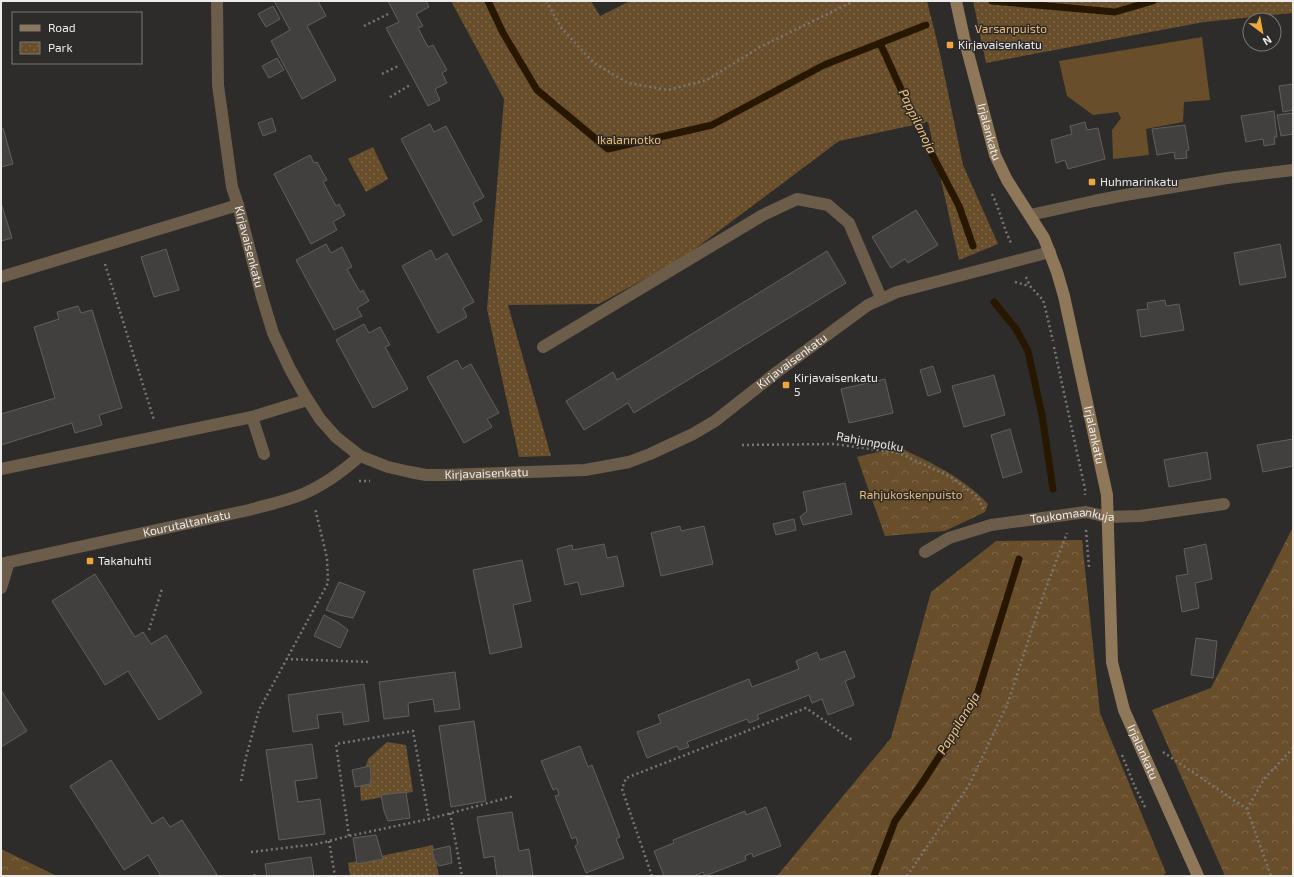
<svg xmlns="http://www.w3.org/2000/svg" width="1294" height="877" font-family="'Exo 2',sans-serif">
<defs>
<pattern id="forest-crowns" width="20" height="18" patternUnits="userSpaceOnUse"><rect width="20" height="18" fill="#684e2a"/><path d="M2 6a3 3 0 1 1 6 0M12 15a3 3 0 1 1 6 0" fill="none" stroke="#7e6849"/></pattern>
<pattern id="park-dots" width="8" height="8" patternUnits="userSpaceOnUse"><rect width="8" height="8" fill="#684e2a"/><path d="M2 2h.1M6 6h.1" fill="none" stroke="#7e6849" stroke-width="1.8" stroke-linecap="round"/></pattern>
</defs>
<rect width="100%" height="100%" fill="#2d2c2a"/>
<!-- grass -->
<path fill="#684e2a" d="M1202 37 1210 100 1184 102 1183 122 1146 129 1149 155 1113 159 1112 130 1121 118 1118 112 1093 115 1067 96 1059 61Z"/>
<!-- forest -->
<path fill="url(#forest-crowns)" d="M899 447C931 463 963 477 988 504L985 512 945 531 885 536 857 457Z
M1293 527V876H1225L1152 710 1211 688Z
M1082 540 1100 713 1166 873 1162 876H777L891 738 931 592 996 541Z
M1 849 57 876H1Z"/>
<!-- park -->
<path fill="url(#park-dots)" d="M451 1H591L600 16 630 1H927L939 49 963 165 998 244 959 260 928 122 839 141 684 257 599 304 508 305 551 456 519 457 487 309 504 99Z
M973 1H1293V13L1204 22 986 63Z
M373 147 388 179 366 192 348 159Z
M387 742 406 745 413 792 361 801 360 788 368 759Z
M433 845 439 876H350L348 863Z"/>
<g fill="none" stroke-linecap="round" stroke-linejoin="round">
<!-- stream -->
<path stroke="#271701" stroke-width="7" d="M488 1 503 33 537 90 608 149 712 125 824 65 926 25
M992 1 1115 12 1153 1
M880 43 920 131 959 206 973 246
M994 302 1016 329 1028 351 1042 415 1053 489
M874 876 895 821 922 783 961 723 978 692 1019 559"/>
</g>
<!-- building -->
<path fill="#42403e" stroke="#62605d" d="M274 1H318L326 16 307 26 336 80 302 99 271 41 290 30Z
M388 1H426L429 7 416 14 423 26 418 28 428 47 433 45 447 70 442 73 447 83 435 89 440 100 428 106 386 28 399 22Z
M273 6 280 19 266 27 258 14Z
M277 58 284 70 269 78 262 66Z
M1293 84V110L1283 112 1279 86Z
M1274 111 1277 137H1274L1275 144 1264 146 1263 139 1246 142 1241 116Z
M1293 113V134L1281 136 1277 115Z
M272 118 276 131 263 136 258 123Z
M1085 122 1087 130 1098 128 1105 159 1068 169 1065 160 1056 163 1051 140 1072 134 1070 126Z
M430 124 434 132 446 126 484 197 473 203 482 221 453 236 401 139Z
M1185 125 1189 150 1186 151 1187 158 1175 159 1174 152 1157 155 1152 129Z
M3 128 13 164 1 167V129Z
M310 155 314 163 317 162 327 180 323 182 336 206 339 204 345 215 333 222 337 230 311 244 274 174Z
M1 203 12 238 1 241Z
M916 210 938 245 908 263 905 259 891 268 872 237Z
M326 244 331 253 342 247 352 267 347 269 360 292 363 290 369 301 357 308 362 316 334 330 296 260Z
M1280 244 1286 277 1240 285 1234 253Z
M166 249 179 290 154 297 141 257Z
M431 250 436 260 447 253 474 302 463 308 467 317 438 333 402 266Z
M827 251 846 283 634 413 628 403 584 430 566 401 613 372 617 380Z
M1165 300 1166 306 1179 304 1184 330 1141 337 1137 310 1148 309 1147 303Z
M78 306 81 313 92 310 122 408 99 415 102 425 75 433 72 423 1 445V414L55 398 34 327 59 319 57 312Z
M364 324 369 333 380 327 390 345 385 347 408 389 373 408 336 340Z
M457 360 462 369 471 364 499 413 487 419 492 427 464 443 427 377Z
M933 366 941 392 928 396 920 370Z
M994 375 1005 415 964 427 952 386Z
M885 379 893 413 849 423 841 389Z
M1010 429 1022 472 1003 478 991 435Z
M1293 439V466L1263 472 1257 445Z
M1207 452 1211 479 1169 487 1164 460Z
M845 483 852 514 803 525 800 517 807 511 803 492Z
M794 519 796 530 776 535 773 524Z
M680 526 681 531 704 526 713 564 661 576 651 533Z
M604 544 607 558 617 556 624 586 581 595 578 582 565 585 557 549 572 545 573 550Z
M1206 544 1212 579 1195 583 1199 608 1182 612 1176 576 1188 574 1184 549Z
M522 560 531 601 513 605 522 647 490 654 473 570Z
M95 574 135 637 143 632 151 644 166 635 202 693 159 720 128 671 105 685 52 601Z
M339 582 365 592 353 618 339 615 326 610Z
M324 615 339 623 348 630 340 648 314 636Z
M1196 638 1217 641 1213 678 1191 675Z
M845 651 855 677 845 681 854 705 828 715 822 699 812 703 809 695 757 715 759 719 749 723 747 719 687 742 689 747 679 750 677 746 647 758 637 732 661 723 658 715 749 679 752 687 799 669 796 661 817 652 820 660Z
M455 672 460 709 435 712 433 699 408 703 409 716 384 719 379 682Z
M364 684 369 721 344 725 342 712 317 715 319 728 293 732 288 695Z
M1 690 27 731 1 747Z
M474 721 486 801 451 807 439 726Z
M312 744 317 778 295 781 298 802 320 799 325 834 279 840 266 750Z
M580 746 588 767 592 765 620 837 616 839 624 858 586 873 575 846 578 844 576 837 572 839 555 796 559 795 557 788 553 790 541 761Z
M111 760 152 824 163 817 170 827 182 820 218 876H161L148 855 124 870 70 786Z
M370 766 371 777 370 784 355 787 352 770Z
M406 792 410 818 388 821 384 811 381 795Z
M766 807 781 846 753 857 752 853 745 856 746 860 705 876 703 872 696 875V876H664L654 851 674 843 673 840 745 811 746 815Z
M512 812 519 851 529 849 533 876H497L494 856 484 858 477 817Z
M376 835 383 859 357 864 353 838Z
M450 846 452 863 439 866 434 859 432 850Z
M311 857 314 876H267L265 864Z"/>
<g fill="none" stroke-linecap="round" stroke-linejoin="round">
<!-- path -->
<path stroke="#797776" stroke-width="2.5" stroke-dasharray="2 3" stroke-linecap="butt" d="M546 1 562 29 594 63 628 83 668 90 707 80 760 47 854 1
M364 26 388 14
M382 74 400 65
M390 97 410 85
M992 194C1000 210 1003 227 1011 243
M105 264 154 420
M1026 277 1030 286 1043 300 1045 307 1053 341
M1015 282 1029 286
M1054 347 1085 489V495
M742 445 834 444 899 453 951 477 978 497 983 509
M359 481H370
M1086 530 1089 567
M149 630 162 589
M286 659 370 662
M1163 752 1247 809 1271 876
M1122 755 1135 787 1146 809
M241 781 246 757 259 710 328 583 327 558 315 508
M1247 809 1264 779 1293 748
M450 813 462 876
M349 836 336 744 413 731 429 819
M329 841 335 876
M251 852 317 844 349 836 429 819 514 796
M254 876 255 874
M652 876 622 789 626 778 806 708 852 740
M907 876 969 785 1007 705 1044 593 1067 533"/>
<!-- lane -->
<path stroke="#6c5d4b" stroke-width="12" d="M1 277 238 205
M543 347 763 215 797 199 828 205 849 223 881 298
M252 417 264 454
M1 469 252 417 307 400
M1 588 9 562"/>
<!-- street -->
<g stroke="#6c5d4b" stroke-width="12">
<path id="s1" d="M217 1 218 85 232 187 238 205 262 297 273 333 290 369 304 394 320 419 336 437 360 456 388 467 410 472 426 475H445L585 470 629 462 650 454 693 434 715 421 777 372 868 305 897 292 1050 252"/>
<path d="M1030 215 1094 201 1125 195 1227 178 1293 170"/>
<path id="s2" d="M925 552 949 538 991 525 1086 512 1108 517 1140 516 1224 504"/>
<path id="s3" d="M1 564 249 510C267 505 286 501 303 494 324 485 343 471 360 456"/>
</g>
<!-- secondary -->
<path stroke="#8f785a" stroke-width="12" id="s4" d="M956 1 964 38 995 155 1007 180 1044 238 1057 272 1064 296 1107 495 1112 662 1124 710 1198 876"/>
</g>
<!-- markers -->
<g fill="#efa73d" stroke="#2d2c2a" stroke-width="1.5">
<rect x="946" y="41" width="8" height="8" rx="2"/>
<rect x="1088" y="178" width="8" height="8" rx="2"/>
<rect x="782" y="381" width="8" height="8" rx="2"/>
<rect x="86" y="557" width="8" height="8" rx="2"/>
</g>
<g text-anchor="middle" stroke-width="3" stroke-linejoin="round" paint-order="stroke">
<!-- park labels -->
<g font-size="12" fill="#eeb975" stroke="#2d2c2a">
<text x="1011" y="33">Varsanpuisto</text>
<text x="629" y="144">Ikalannotko</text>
<text x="911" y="499">Rahjukoskenpuisto</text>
</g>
<!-- poi labels -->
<g font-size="12" fill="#edebea" stroke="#2d2c2a" text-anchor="start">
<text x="958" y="49">Kirjavaisenkatu</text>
<text x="1100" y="186">Huhmarinkatu</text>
<text x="794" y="382">Kirjavaisenkatu<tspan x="794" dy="14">5</tspan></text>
<text x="98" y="565">Takahuhti</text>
</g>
<!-- street labels -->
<g font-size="12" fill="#edebea" stroke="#2d2c2a">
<text dy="4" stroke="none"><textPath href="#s4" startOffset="135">Irjalankatu</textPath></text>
<text dy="4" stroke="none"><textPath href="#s1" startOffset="249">Kirjavaisenkatu</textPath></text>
<text dy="4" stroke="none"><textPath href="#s1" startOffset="957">Kirjavaisenkatu</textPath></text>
<text dy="4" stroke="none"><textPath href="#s4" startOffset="459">Irjalankatu</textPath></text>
<text transform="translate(870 442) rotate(10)" y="4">Rahjunpolku</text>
<text dy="4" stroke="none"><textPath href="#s1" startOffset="621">Kirjavaisenkatu</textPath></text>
<text dy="4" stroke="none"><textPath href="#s2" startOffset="154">Toukomaankuja</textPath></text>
<text dy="4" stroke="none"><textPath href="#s3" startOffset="190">Kourutaltankatu</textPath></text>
<text dy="4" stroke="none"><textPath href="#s4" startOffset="783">Irjalankatu</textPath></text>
</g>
<!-- water labels -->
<g font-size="13" font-style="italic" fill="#f6c17c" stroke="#2d2c2a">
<text transform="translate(918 121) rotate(64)" y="5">Pappilanoja</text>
<text transform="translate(958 723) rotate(-59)" y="5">Pappilanoja</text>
</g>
</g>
<!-- border -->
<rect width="1294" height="877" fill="none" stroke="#edebea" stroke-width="4"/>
<!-- legend -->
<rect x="12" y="12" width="130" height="52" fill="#2d2c2a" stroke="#7a7877"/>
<rect x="20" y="25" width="20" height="6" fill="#8f785a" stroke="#7a7877"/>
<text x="48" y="32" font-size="12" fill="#edebea">Road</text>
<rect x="20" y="42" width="20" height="12" fill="url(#park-dots)" stroke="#7a7877"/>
<text x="48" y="52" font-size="12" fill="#edebea">Park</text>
<!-- north arrow -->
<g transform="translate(1262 32) rotate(148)"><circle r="19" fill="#2d2c2a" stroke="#7a7877"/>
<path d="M0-3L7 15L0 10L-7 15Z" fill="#efa73d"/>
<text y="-6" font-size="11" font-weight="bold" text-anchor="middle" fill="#edebea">N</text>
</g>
</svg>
